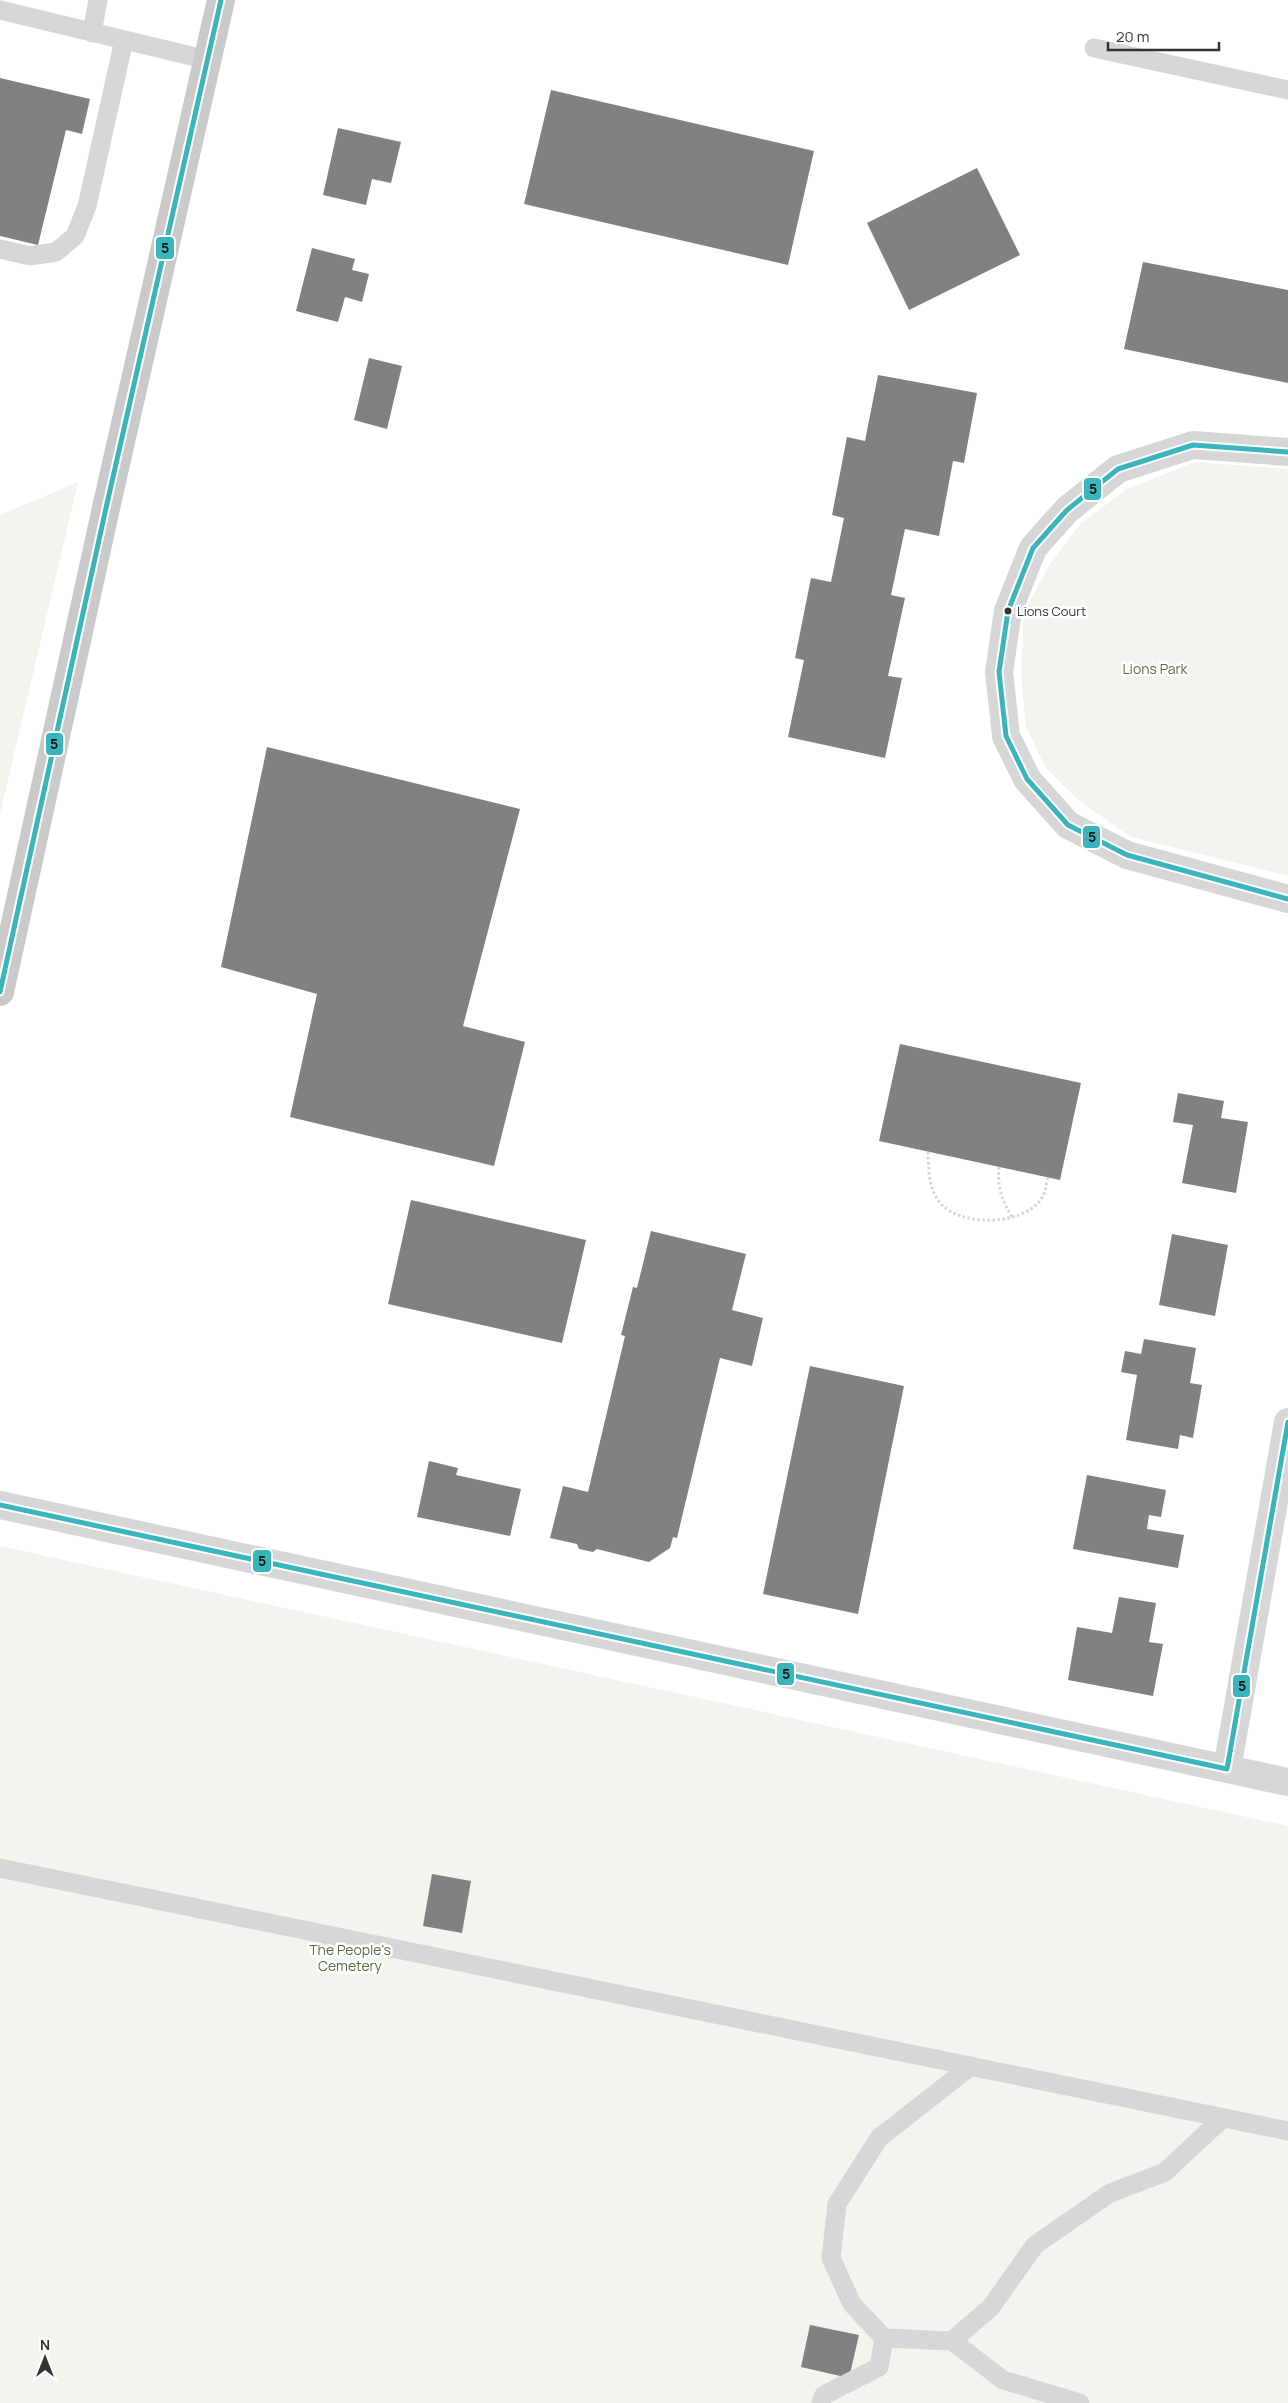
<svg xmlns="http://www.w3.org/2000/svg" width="1288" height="2403" font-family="Manrope,sans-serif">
<rect width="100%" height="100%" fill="#fff"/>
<!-- green -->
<path fill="#f1f5ed" d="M1195 462 1288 469V876L1131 837 1079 801 1045 767 1026 726 1021 674 1024 613 1048 567 1080 524 1127 489Z
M78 482 0 814V515Z
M0 1546 1288 1826V2403H0Z"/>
<!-- building -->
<path fill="#818181" d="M0 78 90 99 82 134 66 130 38 245 0 236Z
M551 90 814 151 788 265 524 204Z
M338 128 401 142 391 183 372 179 366 205 323 195Z
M977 168 1020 255 909 310 867 223Z
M312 248 355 259 352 270 369 274 362 302 345 297 338 322 296 311Z
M1143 262 1288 290V383L1124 349Z
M369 358 402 366 387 429 354 420Z
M878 375 977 393 964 463 953 461 939 536 905 529 891 595 905 598 888 676 902 678 885 758 788 737 804 660 795 658 811 578 831 582 844 518 832 515 847 437 865 441Z
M267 747 520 809 463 1026 525 1042 494 1166 290 1117 317 994 221 967Z
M900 1044 1081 1083 1060 1180 879 1141Z
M1178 1093 1224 1101 1221 1118 1248 1122 1236 1193 1182 1183 1193 1125 1173 1122Z
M411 1200 586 1240 562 1343 388 1304Z
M651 1231 746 1254 732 1310 763 1318 752 1366 720 1358 677 1538 673 1537 670 1548 649 1562 597 1549 593 1552 579 1549 577 1544 550 1538 563 1486 588 1492 625 1336 621 1335 633 1287 637 1288Z
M1172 1234 1228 1245 1215 1316 1159 1305Z
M1144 1339 1196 1348 1190 1383 1202 1385 1193 1438 1180 1435 1178 1449 1126 1440 1137 1375 1121 1372 1125 1351 1141 1354Z
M810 1366 904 1386 858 1614 763 1594Z
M429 1461 458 1468 456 1475 521 1489 510 1536 417 1517Z
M1087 1475 1166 1490 1161 1517 1149 1515 1147 1529 1184 1535 1178 1568 1073 1549Z
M1119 1597 1156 1603 1149 1642 1163 1644 1153 1696 1068 1680 1077 1627 1112 1633Z
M432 1874 471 1881 462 1933 423 1926Z
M810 2325 859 2335 849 2378 801 2367Z"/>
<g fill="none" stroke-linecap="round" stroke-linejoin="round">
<!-- path -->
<path stroke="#d6d6d6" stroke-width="3" stroke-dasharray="2.5 2.5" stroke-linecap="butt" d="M928 1152C929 1167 928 1186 938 1200 956 1228 1027 1227 1043 1196 1046 1191 1046 1183 1048 1177
M999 1167C997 1187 1002 1200 1012 1217"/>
<!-- lane -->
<path stroke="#d7d7d7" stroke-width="19" d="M0 10 208 60
M92 33 98 0
M1094 48 1288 90
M0 249 30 256 56 252 75 236 87 206 124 40
M0 1868 1288 2131
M971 2066 879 2138 837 2204 831 2258 852 2304 884 2338 952 2341 991 2307 1035 2245 1110 2193 1165 2172 1223 2118
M952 2341 1003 2380 1080 2403
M821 2403 824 2395 879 2367 884 2338"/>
<!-- street -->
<path stroke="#d7d7d7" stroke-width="28" d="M1288 452 1193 445 1118 469 1067 510 1033 548 1008 611 999 672 1006 736 1027 779 1068 825 1127 855 1288 899
M0 1505 1288 1782
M1227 1769 1288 1422"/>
<!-- primary -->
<path stroke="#cacaca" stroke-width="28" d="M0 992 106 508 221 0"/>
<defs>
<path id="bus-1" d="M1288 452 1193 445 1118 469 1067 510 1033 548 1008 611 999 672 1006 736 1027 779 1068 825 1127 855 1288 899
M0 992 106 508 221 0
M0 1505 1227 1769 1288 1422"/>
</defs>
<!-- bus-1 casing -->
<use href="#bus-1" stroke="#fff" stroke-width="9"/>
<!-- bus-1 -->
<use href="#bus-1" stroke="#39b5bb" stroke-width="5"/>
</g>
<!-- markers -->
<circle fill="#333" stroke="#fff" stroke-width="2" cx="1008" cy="611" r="4.5"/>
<g text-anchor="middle" stroke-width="5" stroke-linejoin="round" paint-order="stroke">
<!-- bus labels -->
<g font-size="13" fill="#333" stroke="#fff" text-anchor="start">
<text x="1017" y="616">Lions Court</text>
</g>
<!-- park labels -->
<g font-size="14" fill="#56703f" stroke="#fff">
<text x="1155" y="674">Lions Park</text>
<text x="350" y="1955">The People's<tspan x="350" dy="16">Cemetery</tspan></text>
</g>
</g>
<g stroke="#fff" stroke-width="2">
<rect x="155" y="236" width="20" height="24" rx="5" fill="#39b5bb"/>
<rect x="1083" y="477" width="19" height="24" rx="5" fill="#39b5bb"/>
<rect x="45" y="732" width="19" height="24" rx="5" fill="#39b5bb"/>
<rect x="1082" y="825" width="19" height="24" rx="5" fill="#39b5bb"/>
<rect x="252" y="1549" width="20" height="24" rx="5" fill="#39b5bb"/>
<rect x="776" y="1662" width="19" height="24" rx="5" fill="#39b5bb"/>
<rect x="1232" y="1674" width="19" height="24" rx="5" fill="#39b5bb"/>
</g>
<g font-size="14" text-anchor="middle" font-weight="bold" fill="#111">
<text x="165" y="253">5</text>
<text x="1093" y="494">5</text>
<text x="54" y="749">5</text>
<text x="1092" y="842">5</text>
<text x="262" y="1566">5</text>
<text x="786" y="1679">5</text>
<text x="1242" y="1691">5</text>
</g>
<!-- north arrow -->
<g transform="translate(45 2358)" stroke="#ffffff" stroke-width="4" paint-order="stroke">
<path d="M0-4L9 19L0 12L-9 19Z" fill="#333333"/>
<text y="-8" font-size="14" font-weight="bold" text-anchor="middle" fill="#333333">N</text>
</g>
<!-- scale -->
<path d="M1108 42v8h111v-8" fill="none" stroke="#333333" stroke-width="2.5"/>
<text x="1116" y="42" font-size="15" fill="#333333" stroke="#ffffff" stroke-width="4" paint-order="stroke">20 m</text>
</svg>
